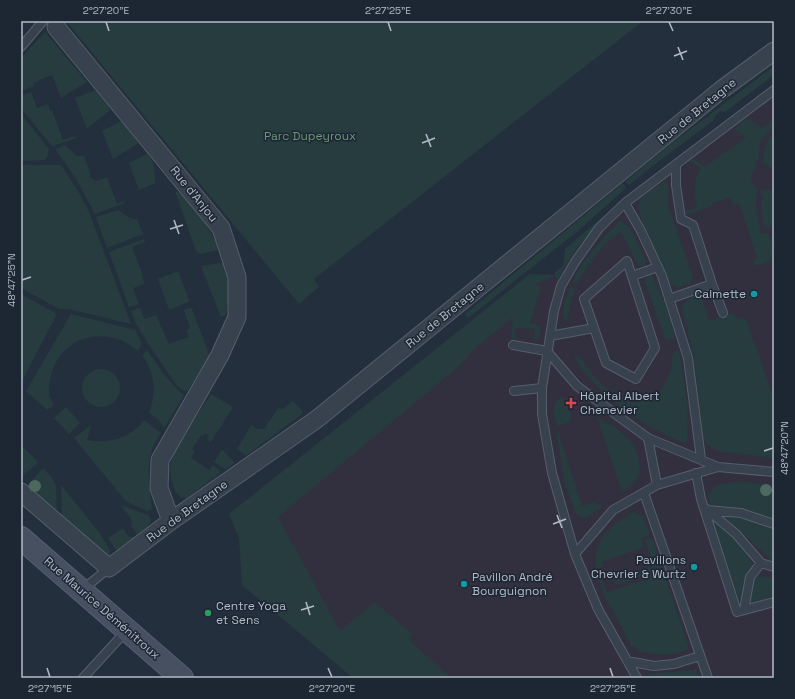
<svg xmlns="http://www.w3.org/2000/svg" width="795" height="699" font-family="'Space Grotesk',sans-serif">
<rect width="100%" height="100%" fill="#242f3e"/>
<!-- medical -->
<path fill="#32303f" d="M774 86V678H353L242 585 239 538 229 514 530 274 560 275 573 253 605 218 630 195 644 183Z"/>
<!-- green -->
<path fill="#263c3f" d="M66 21H643L314 279 319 287 299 304Z
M45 32 87 82 61 98 52 75 33 83 34 86 21 91V58Z
M774 66V75L725 112 721 111 715 116 713 121 650 168 629 185 625 182 664 149Z
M93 91H96L109 107 110 110 87 129 75 98Z
M31 92 37 108 48 104 50 111 52 110 63 140 75 136 76 138 53 146 51 145 21 108V95Z
M21 114 49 149 47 158 44 160 21 161Z
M747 118 762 128 774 119V128C759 139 760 142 758 161L756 160 755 166 758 167 751 175 752 183 757 189 756 208 761 234 768 233 772 244H774V259L755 266 753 260 757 258 739 203 733 205 730 197 712 203V206L688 215 685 213V211L697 208C694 191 693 183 701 168L689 161 693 159 705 167 746 137 734 129Z
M119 122H122L138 142 137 144 113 159 102 131Z
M774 133V169L763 164C764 152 764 142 774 133Z
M65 145 77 156H84L90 172V177L96 181 107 177 117 204 124 201 125 203 95 214 75 177 55 149Z
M147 154C155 162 155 172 155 183L139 190 129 163Z
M21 165H61L78 191 89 212 131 324 73 310 59 309 21 288Z
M664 181 668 184V205L693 278 690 284 677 287 670 283 642 220 638 206 641 198Z
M623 183 626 188 578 231 468 318 465 314Z
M774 188V226L764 229 761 201 763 200V195H761L760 189 771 190Z
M176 191C187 195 215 237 219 249L218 250 201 254 196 251 176 194Z
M629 194 630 195C603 220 572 246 558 281L555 277V272L563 266 565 249Z
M118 210C124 214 130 220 137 219L143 234 107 248 96 217Z
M621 220C634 230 639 246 646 261L645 264 639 267 637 264 626 241 620 232C600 246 589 264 577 284L572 282C583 258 603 238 621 220Z
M144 239 145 242 132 247 143 276 142 277 145 284 133 288 139 304 129 307 109 252Z
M226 262 229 293 226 314 221 317 201 266Z
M176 272 179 273 189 300 188 302 169 310 158 279Z
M530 274 551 275 550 278 533 285 541 286 530 323 541 326 539 339 534 340 535 329 516 328 515 339H511L513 317 473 350 458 367 278 517 340 631 375 602 412 634 409 639 411 642 451 678H353L242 585 239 538 229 514Z
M651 275 654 279C660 293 676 326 674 339L667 340 665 338 645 282V278Z
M570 288 575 289C570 300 570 315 566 322 559 314 566 297 570 288Z
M21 294 57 314 21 383Z
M696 295C705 298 706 312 709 320H712L733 313 736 318 740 317 746 319 774 399V458L718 451 709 446 703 439 694 357 682 308C686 301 689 298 696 295Z
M140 308 145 319 156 315 169 344 189 337 186 330 190 328 184 310 190 308 192 309 209 354V358L188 390 184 391 177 386 147 342 136 324 131 311Z
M71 314 135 330 142 344 138 351C110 326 65 333 52 372 49 381 48 390 50 399H52L53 406 47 410 26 391Z
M147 350 166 377 184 396 164 428 157 418 149 413C157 392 155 373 142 355Z
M676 351 679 352 681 360 688 412 687 441 685 443C648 430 592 391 574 357L579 355C588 370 605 391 621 399 627 402 636 402 642 401 650 399 656 397 661 391 665 384 669 375 671 368 672 362 671 355 676 351Z
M82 388a19 19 0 1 1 38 0a19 19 0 1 1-38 0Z
M211 394 233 407 211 442 207 439 209 436 205 433 203 436 201 435 192 449 195 451 191 458 210 470 212 465 220 470V473L187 498C180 499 176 493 174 488 171 480 169 471 171 463 175 445 200 412 211 394Z
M561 397 565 398 572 418 569 422 557 426C554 415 550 404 561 397Z
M293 401 303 411 301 415 247 455H245L237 449 251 425 257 429H265L268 422H269L278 408 283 409Z
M66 407 80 423 69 434 54 418Z
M597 417C607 423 619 429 628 438 636 445 642 463 639 475 637 482 627 488 622 492Z
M144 420 161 433C143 456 149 482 152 509L147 511 129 503 124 499 74 438 91 425 87 440C109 444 130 439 144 420Z
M558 430 582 506 595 502 596 505 601 504V507L592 515 585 518 578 516 575 512 564 480 557 436Z
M22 448H24L37 461V464L21 477Z
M222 449 234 462V464L225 469 214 462Z
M42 469H44L52 478 56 485 57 515 26 487Z
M738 482 763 484 774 487V562L710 504 708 494 717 485Z
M61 485 99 532 110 550V554L108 556 62 519Z
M124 506 148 515 150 517 151 522 147 527 136 537V533C133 529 130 525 132 520L122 507Z
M633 512 644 517 650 535 641 538 644 547 602 562 603 567 596 569C596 565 595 560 596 556 597 535 618 522 633 512Z
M711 518 726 530 741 544 753 565 742 599 739 600Z
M123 528 129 537H134V538L117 550 115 549 108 538Z
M652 538 662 569 616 585 614 580 653 566 645 540Z
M664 574 688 646 687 649C671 658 656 654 638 651L636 646 632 647 604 595 598 578 601 577 607 592Z
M756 576 774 578V595L751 604 748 602 752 579Z
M696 670 699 678H650L647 674Z"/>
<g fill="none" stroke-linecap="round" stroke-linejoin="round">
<defs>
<path id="lane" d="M21 47 43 21
M625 203 641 231 662 276 688 358 701 459
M632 276 658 267
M712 284 723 313
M669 299 712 284 693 225 681 219 676 185V164
M550 336 594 328 606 363 636 379 655 348 627 261 584 299 594 328
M513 345 547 351 577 386 648 438 718 467 774 472
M514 391 542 388
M648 438 657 485 718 467
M696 473 701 499 737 612 774 602
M644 493 708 678
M703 506 736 534 761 563 774 567
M708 510 741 513 774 524
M575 554 613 510 657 485
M82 590 109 568
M744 610 750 577 761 563
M627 661 654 666 674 664 700 656
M83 678 126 631
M637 678 598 609 585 578 575 554 552 473 542 414V388L554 311 561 286 575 262 599 228 625 203 774 90"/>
<path id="street" d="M56 27 221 228 237 277V317L220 355 160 460 159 488 171 521
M21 492 109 568 171 521 317 419 721 90 774 51"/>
<path id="secondary" d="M21 538 182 678"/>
</defs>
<!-- lane casing -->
<use href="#lane" stroke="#565f6c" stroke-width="10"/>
<!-- street casing -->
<use href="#street" stroke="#565f6c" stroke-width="19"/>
<!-- secondary casing -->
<use href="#secondary" stroke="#565f6c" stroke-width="24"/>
<!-- lane -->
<use href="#lane" stroke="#38414e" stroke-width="8"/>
<!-- street -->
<use href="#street" stroke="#38414e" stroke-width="17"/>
<!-- secondary -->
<use href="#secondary" stroke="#465061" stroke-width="22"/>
</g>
<!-- trees -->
<g fill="#4b6a5d">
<circle cx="35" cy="486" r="6"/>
<circle cx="766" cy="490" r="6"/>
</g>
<!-- ticks -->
<path fill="none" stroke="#b4bcc9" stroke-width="1.5" d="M106 22 109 31M388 22 391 31M669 22 673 31M678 47 683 60M674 56 687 51M426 134 431 147M422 143 435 138M174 220 179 234M170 229 183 225M22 280 31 277M764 451 773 448M557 515 562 528M553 524 566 519M306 602 310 615M301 610 314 606M47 668 50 677M328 668 332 677M610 668 613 677"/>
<!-- markers -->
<g fill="#0f9aa8" stroke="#1d2633" stroke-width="1.5">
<circle cx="754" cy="294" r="4"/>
<circle cx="694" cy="567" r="4"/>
<circle cx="464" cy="584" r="4"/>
</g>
<path fill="#e0444e" stroke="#1d2633" stroke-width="1.5" d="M569 397h4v4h4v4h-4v4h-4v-4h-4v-4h4z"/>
<circle fill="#2e9e5b" stroke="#1d2633" stroke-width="1.5" cx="208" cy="613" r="4"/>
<g text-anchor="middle" stroke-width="3" stroke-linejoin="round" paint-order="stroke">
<!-- street labels -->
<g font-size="12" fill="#b4bcc9" stroke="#1d2633">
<text transform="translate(697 111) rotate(-39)" y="4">Rue de Bretagne</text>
<text transform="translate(194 194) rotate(51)" y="4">Rue d'Anjou</text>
<text transform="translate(445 315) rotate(-39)" y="4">Rue de Bretagne</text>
<text transform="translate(187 511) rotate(-36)" y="4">Rue de Bretagne</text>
<text transform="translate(102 608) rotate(41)" y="4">Rue Maurice Déménitroux</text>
</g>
<!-- park labels -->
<g font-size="12" fill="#6b9a76" stroke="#1d2633">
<text x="310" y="140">Parc Dupeyroux</text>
</g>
<!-- poi labels -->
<g font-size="12" fill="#b4bcc9" stroke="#1d2633" text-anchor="start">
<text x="746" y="298" text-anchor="end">Calmette</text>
<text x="580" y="400">Hôpital Albert<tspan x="580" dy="14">Chenevier</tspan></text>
<text x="686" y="564" text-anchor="end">Pavillons<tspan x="686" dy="14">Chevrier &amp; Wurtz</tspan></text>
<text x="472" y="581">Pavillon André<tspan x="472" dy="14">Bourguignon</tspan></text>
<text x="216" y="610">Centre Yoga<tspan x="216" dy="14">et Sens</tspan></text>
</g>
</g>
<!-- border -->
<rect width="795" height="699" fill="none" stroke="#1d2633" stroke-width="44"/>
<rect x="22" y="22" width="751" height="655" fill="none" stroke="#b4bcc9" stroke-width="1.5"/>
<g font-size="10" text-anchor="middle" fill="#b4bcc9">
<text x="106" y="14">2°27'20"E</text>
<text x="388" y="14">2°27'25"E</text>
<text x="669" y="14">2°27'30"E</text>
<text transform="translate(11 280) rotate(-90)" y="4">48°47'25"N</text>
<text transform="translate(784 448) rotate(-90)" y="4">48°47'20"N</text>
<text x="50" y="692">2°27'15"E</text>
<text x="332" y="692">2°27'20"E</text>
<text x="613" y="692">2°27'25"E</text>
</g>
</svg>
